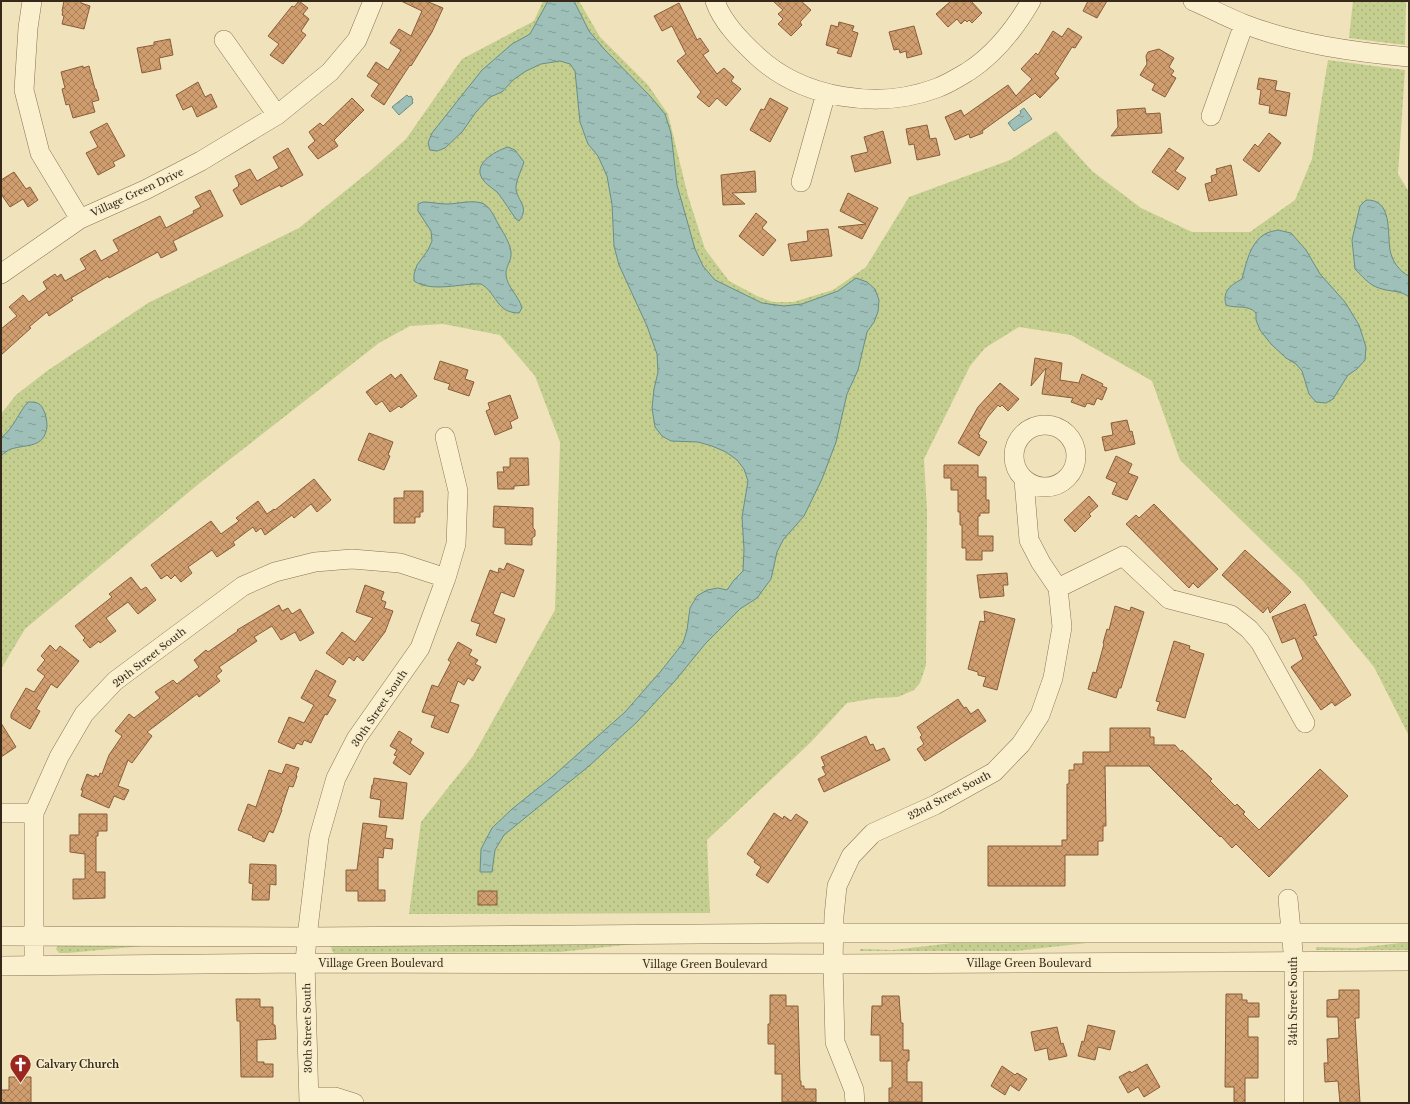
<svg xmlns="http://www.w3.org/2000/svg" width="1410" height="1104" font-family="'Libre Baskerville',serif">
<defs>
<pattern id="grass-dots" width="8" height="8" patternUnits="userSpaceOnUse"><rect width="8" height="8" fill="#c3ce8f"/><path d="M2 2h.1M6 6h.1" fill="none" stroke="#a8b17b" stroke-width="1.8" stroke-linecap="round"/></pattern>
<pattern id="water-ripples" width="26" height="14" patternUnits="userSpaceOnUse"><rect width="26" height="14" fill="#9fc0b9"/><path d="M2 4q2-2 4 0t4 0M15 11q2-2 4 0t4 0" fill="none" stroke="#829c96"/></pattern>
<pattern id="building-cross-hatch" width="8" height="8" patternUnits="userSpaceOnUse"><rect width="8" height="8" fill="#d09d6e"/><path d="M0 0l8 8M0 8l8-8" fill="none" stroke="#aa805a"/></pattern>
</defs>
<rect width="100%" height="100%" fill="#f0e3bb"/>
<!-- grass -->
<path fill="url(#grass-dots)" d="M543 1H579L600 37 648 85 668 114 688 196 705 249 729 281 757 296 773 302H793L833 290 866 267 909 197 1010 160 1056 131 1092 171 1141 208 1192 232H1250L1295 200 1312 159 1328 60 1405 70 1398 174 1409 192V736L1374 667 1303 581 1180 460 1152 381 1071 335 1019 327 985 348 970 366 924 459 927 511 926 665 920 683 914 690 898 697 877 698 847 703 811 742 707 840 710 913 409 914 421 822 473 756 555 610 560 442 535 376 500 335 443 324 410 326 379 343 201 482 25 629 1 669V414L16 395 47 371 148 303 299 228 370 171 406 139 462 59 534 21Z
M1353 1H1406L1405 45 1349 38Z
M961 942H1087V943L1015 951H860V949L893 950Z
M1409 942V950H1316V947L1356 948Z
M634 943V944L560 952 334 953 332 951 331 946Z
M143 944V946L68 953H59L56 949 58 945Z"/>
<!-- water -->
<path fill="url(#water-ripples)" stroke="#678e87" d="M548 1H574L589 31 604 49 650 96 665 114 671 133 677 185 695 249 703 266 715 280 762 303 784 306 802 304 838 291 856 278 867 282 875 289 879 300 878 312 874 322 867 332 858 370 847 394 836 442 822 479 804 516 783 540 777 552 771 579 757 598 740 609 706 643 674 682 637 722 589 766 504 835 495 850 492 872H480L481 849 492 828 512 809 552 777 625 712 661 671 683 643 687 630 690 608 697 596 707 590 718 588 727 590 734 580 743 571 744 549 742 517 748 481 744 469 737 460 726 452 712 446 698 442 671 441 662 436 655 427 652 408 654 389 658 372 657 354 647 326 619 265 614 246 612 204 607 176 598 156 588 144 580 122 575 71 570 64 560 61 541 64 526 71 513 80 502 92 490 97 476 112 462 132 445 148 437 151 430 150 428 143 432 133 482 70 512 44 530 34Z
M407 95 409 97 411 96 413 100 412 101 413 103 399 115 392 107Z
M1024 108 1032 119 1014 131 1008 123 1021 113 1020 111Z
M508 147 515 150 524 162C522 169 517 178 516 186 515 200 531 206 519 221L516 219C510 211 505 202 498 193 494 189 488 186 484 181 470 165 495 151 508 147Z
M1366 200C1393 199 1387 233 1390 250 1392 261 1399 271 1409 276V297C1401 290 1389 292 1379 288 1369 285 1362 276 1355 269L1352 240 1360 206Z
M423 202C431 202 439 204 447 204 458 204 474 199 484 204 492 209 495 219 500 227 504 234 510 243 511 252 512 261 505 267 506 275 507 287 519 296 522 308L519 313C496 313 497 293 481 284 460 283 433 293 414 281V274L417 265 428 250 432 241 431 231 418 211V204Z
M1278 230 1291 233 1306 250 1320 274 1345 302 1359 325 1366 347 1365 360 1357 369 1348 375 1333 399 1326 403 1316 402 1309 394 1302 371 1296 364 1286 358 1271 344 1260 330 1256 320V313C1248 304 1236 309 1226 305 1222 291 1231 285 1242 279 1246 264 1250 242 1265 234 1268 232 1274 231 1278 230Z
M28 402C35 402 40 402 43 409 46 414 47 421 47 427 44 448 28 444 11 449 8 450 4 453 1 456V438C14 428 18 413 28 402Z"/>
<!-- building -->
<path fill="url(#building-cross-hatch)" stroke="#885d39" d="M64 1H81V3L90 6 84 29 62 24 64 16 62 15 63 11H62Z
M299 1 308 8 303 14 309 19 301 31 306 35 283 64 270 55 279 44 268 36 292 6 294 7Z
M401 1H426L443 8 432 32 411 66 410 65 384 105 371 96 379 84 367 76 376 62 388 70 401 50 390 43 399 29 411 36 422 11Z
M773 1H801L811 10 800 22 802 25 791 36 778 24 783 19 778 14 783 10Z
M951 1H971L982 13 972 23 969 20 967 22 965 20 961 24 957 19 948 27 936 14Z
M1088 1H1107L1097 18 1083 11Z
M679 3 697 40 700 38 709 51 703 55 717 74 724 68 734 77 731 81 741 89 726 106 717 98 709 107 697 97 701 92 677 61 686 54 672 26 662 31 654 16Z
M839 22 854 26 852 31 858 33 851 57 837 53 839 49 826 45 831 25 838 27Z
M914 26 922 54 907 58 906 51 900 53 899 49 894 50 889 32Z
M1068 28 1082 37 1075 48 1072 47 1055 74 1059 78 1040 98 1035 93 982 131 983 133 970 138 969 134 955 140 945 117 961 110 964 116 1008 85 1016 96 1032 79 1021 69 1036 53 1038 55 1053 31 1062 37Z
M170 39 173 55 159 58 161 69 142 73 137 48 154 45V42Z
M1159 49 1174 58 1169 67 1174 71 1171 75 1176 78 1165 97 1152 90 1155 84 1140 75 1147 64 1146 56 1148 52Z
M83 66V68L89 66 95 89H96L99 100 92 102 95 112 73 118 69 104 66 105 62 89 65 88 61 72Z
M1259 78 1277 81 1275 90 1290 93 1286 116 1269 113 1270 106 1259 104 1261 90 1257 89Z
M198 82 205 97 211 94 217 107 197 117 192 106 183 110 176 95Z
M352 98 364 110 334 140 338 146 318 159 308 147 315 141 309 132 320 123 323 126Z
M770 98 788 108 770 142 750 130 761 109 764 110Z
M1145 108 1146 114 1160 113 1162 133 1111 136 1118 127 1117 110Z
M107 123 125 156 113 162 115 166 98 175 86 153 98 147 90 132Z
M927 125 930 139 936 138 940 155 917 160 914 144 909 145 906 129Z
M883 131 891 163 855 172 851 156 868 152 864 137Z
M1269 133 1281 143 1259 172 1243 160 1255 144 1258 147Z
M288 148 303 175 281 187 280 185 241 205 233 190 239 186 238 185 239 184 235 176 250 169 257 181 279 168 273 157Z
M1169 148 1184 158 1175 171 1186 178 1178 190 1152 172Z
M1231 165 1237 195 1209 201 1205 184 1212 182 1211 176 1217 174 1216 169Z
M755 171 756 192 732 193 745 204 723 205 721 175Z
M14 172 26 189 30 187 38 200 28 207 23 199 10 207 1 194V180Z
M210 190 223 216 173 241 177 250 161 258 158 252 109 278 108 276 71 298 73 300 49 316 47 312 29 327 31 328 1 355V329L17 316 9 307 23 295 29 302 47 289 43 282 55 274 57 277 61 274 65 281 86 269 80 259 95 250 101 261 119 251 113 240 160 216 166 228 194 213 193 211 201 207 195 197Z
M848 193 878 208 862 239 838 227 866 224 840 211Z
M756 213 767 222 762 228 776 240 763 256 739 236Z
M828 229 832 256 791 261 788 244 808 241 807 231Z
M1035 358 1062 363 1060 380 1079 383 1082 374 1103 384 1102 386 1107 388 1102 400 1097 398 1094 405 1087 403 1085 407 1071 402 1073 398 1042 394 1046 368 1031 386Z
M440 361 468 370 465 379 474 382 469 396 448 389 450 384 434 379Z
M391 374 395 379 401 374 417 396 401 408 399 406 390 412 382 401 376 405 366 392Z
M1000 383 1019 399 1008 411 1002 405 1000 407 998 405 987 418 978 434 980 435 979 437 987 442 979 456 958 443 978 407Z
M510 395 518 418 510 422 512 428 495 435 486 411 490 409 488 403Z
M1127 420 1130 432 1132 431 1135 444 1105 451 1102 437 1113 435 1111 423Z
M369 433 393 442 388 455 390 456 384 470 358 460Z
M1116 456 1132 464 1128 473 1138 477 1127 500 1112 494 1117 483 1106 478Z
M510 458H528L529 485 514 486V489H498L497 472H504L503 467H510Z
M944 465H978V477H986V500H989V513H980V516H978V536H993V551H982V560H966V548H962V525H960V512H958V490H951V478H944Z
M314 479 331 500 317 512 311 504 294 518 292 515 265 535 261 528 256 532 253 527 233 542 235 545 217 557 212 550 188 567 192 573 181 582 175 575 171 579 167 575 161 579 151 565 211 521 221 534 239 521 236 518 258 501 267 514 274 509 275 510Z
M404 491H423V512H420V517H415V523H394V498H404Z
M1089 496 1098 506 1089 514 1091 516 1075 532 1064 520Z
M1154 504 1218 569 1198 588 1193 583 1189 588 1126 524 1136 515 1139 518Z
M494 506 533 508V528L535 530V536L532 538V545L505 544V528L493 527Z
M1245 550 1291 592 1270 613 1268 607 1263 613 1222 575Z
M507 563 524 570 514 597 501 592 493 614 505 619 496 643 476 635 480 624 471 621 490 570 498 573 499 568 504 570Z
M1007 573 1008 585H1003L1004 596 980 598 977 575Z
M131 577 141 590 146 587 156 600 138 614 128 602 106 618 116 631 100 643 99 641 90 648 83 640 85 638 75 626 112 597 109 594Z
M365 585 384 592 381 600 386 602 384 608 393 611 385 632 363 661 357 656 354 661 349 657 343 665 326 653 342 632 355 642 373 618 356 612Z
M1305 604 1317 635 1313 636 1351 695 1335 706 1332 702 1321 710 1291 667 1303 659 1295 638 1282 643 1272 617Z
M279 605 282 611 288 608 292 614 300 609 314 633 300 641 295 632 281 640 272 626 254 637 257 641 219 667 222 671 216 676 220 681 199 697 197 694 147 732 152 736 132 763 128 760 118 786 129 790 124 800 114 796 109 808 81 796 83 790H81L87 774 94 777 95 775 99 777 100 773 102 774 109 755 122 736 115 731 129 714 134 718 160 698 155 692 173 680 177 684 199 667 194 660 206 650 208 652 238 631 237 630Z
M1115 606 1130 611 1131 607 1144 612 1121 688H1119L1116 698 1088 689 1093 672 1096 673 1104 644 1103 643 1107 629 1109 630Z
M984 611 1015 619 997 690 983 686 986 677 978 675V672L968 669 980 621 985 622Z
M1174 641 1190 646 1189 649 1204 654 1185 718 1157 710 1160 702 1156 701Z
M458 642 472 650 469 655 478 660 475 664 481 667 473 681 468 678 464 685 458 681 450 702 459 705 448 733 431 727 435 716 422 712 432 685 438 687 451 662 448 660Z
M50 645 56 651 60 646 79 661 57 688 51 684 36 709 40 711 30 729 11 718V714L26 688 34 692 45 676 37 670 45 660 41 656Z
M316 670 336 681 328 696 336 700 327 715 325 714 311 743 304 740 302 745 297 743 294 749 278 742 289 717 304 723 314 705 301 698Z
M958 699 964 708 966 707 971 714 978 709 986 721 925 761 917 749 924 744 920 737 922 735 917 727Z
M1 723 16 747 1 757Z
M1110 728H1150V737H1154V745H1175L1181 752 1182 750 1212 779 1210 781 1235 806 1237 804 1245 812 1243 814 1259 830 1320 769 1348 796 1269 877 1236 844 1232 848 1221 836 1220 837 1149 766H1105L1106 826H1103V841H1098V855H1065V886H988V846H1062V840H1067V784H1069V770H1074V764H1083V752H1110Z
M399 731 412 739 410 743 424 753 410 775 393 763 397 756 394 755 397 750 390 746Z
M866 736 870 745 873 744 876 751 884 748 890 760 824 792 818 779 826 775 822 767 825 766 821 757Z
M286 764 299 768 296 775 297 776 293 787 289 786 281 810H282L273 833 269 831 264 842 252 837 253 836 238 830 248 804 256 807 269 770 282 774Z
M374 778 407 783 403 819 379 817 381 800 370 798 372 785H373Z
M774 813 783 819 784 816 791 821 796 814 808 822 768 883 756 875 761 867 754 862 755 860 747 854Z
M79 814H107V831H98V836H96V872H105V898L73 899V879H85V854L70 852V835H79Z
M363 823 387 826 385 838 393 839 392 849 384 848 383 858 378 857V890H385V901H358V891H346V870H357Z
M250 864 276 865V885L270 884 269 900H252L253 884 249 883Z
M478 891H497V905H478Z
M1339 990H1359V1018H1355L1360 1103H1340L1338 1081 1325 1082 1324 1063H1328L1327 1039 1339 1038 1338 1017H1327V1000L1339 999Z
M1226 994H1242V1000H1247V1003H1259V1017H1248V1037H1258V1078H1245V1103H1234V1087H1225Z
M770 995H786V1006H798L800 1081H801V1086H804V1089H816V1102H782V1074H775V1044H768V1024H770Z
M882 996H899L901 1023H903V1050H909V1061H907V1082H922V1102H889V1088H892V1061H880V1035H871L872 1006H882Z
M236 999H260V1007H273V1025H275L276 1039 257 1040V1062H264V1064H273V1077H241L240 1021H237Z
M1088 1025 1115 1031 1110 1050 1098 1047 1095 1060 1078 1056 1082 1041 1084 1042Z
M1057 1027 1061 1044 1063 1043 1067 1056 1049 1060 1047 1048 1035 1051 1031 1032Z
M1147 1064 1160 1087 1144 1097 1138 1087 1128 1093 1119 1077 1130 1071 1131 1073Z
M1002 1066 1015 1075 1017 1073 1027 1079 1019 1091 1010 1085 1005 1095 991 1086Z
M9 1077H31V1103H1V1090H9Z"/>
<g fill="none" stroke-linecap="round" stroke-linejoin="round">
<defs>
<path id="minor" d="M32 1 28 28 24 90 40 153 80 219
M715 1C722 22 741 41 757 56 803 99 879 110 937 88 948 84 959 77 969 71 995 54 1016 27 1031 1
M1193 1C1210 8 1226 17 1244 24 1296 44 1353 52 1409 57
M224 40 277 115
M1211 116 1244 24
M801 182 826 93
M1 274 80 219 145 190 201 161 277 115 330 72 357 40 373 1
M1014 456a31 31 0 1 1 62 0a31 31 0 1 1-62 0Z
M1058 588 1123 556 1169 599 1231 615 1249 629 1260 642 1305 723
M1 813H34
M1288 899 1294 962V1103
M1 936 307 937 833 933H1409
M1 966 305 963 833 964 1409 961
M34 966V813L59 757 84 714 115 681 243 586 275 572 315 562 352 559 400 563 446 578
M309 1097H335L354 1103
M309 1103 305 963 307 937 319 837 336 778 356 739 420 648 446 578 456 544 458 491 445 437
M855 1103 854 1090 835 1042 833 964 834 916 837 886 851 856 873 833 935 805 994 772 1021 744 1040 715 1053 678 1062 627 1058 588 1041 563 1029 540 1024 480"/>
</defs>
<!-- minor casing -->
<use href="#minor" stroke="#887354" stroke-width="20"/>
<!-- minor -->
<use href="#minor" stroke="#fbf0ce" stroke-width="19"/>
</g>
<!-- icons -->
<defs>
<symbol id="church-pin" viewBox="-11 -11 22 30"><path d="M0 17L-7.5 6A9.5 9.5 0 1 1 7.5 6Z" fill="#9a2821" stroke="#f7edcb"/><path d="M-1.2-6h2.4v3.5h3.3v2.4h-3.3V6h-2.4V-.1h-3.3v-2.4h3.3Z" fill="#fff"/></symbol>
</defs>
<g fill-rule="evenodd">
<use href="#church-pin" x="8" y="1052" width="25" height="34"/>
</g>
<g text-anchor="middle" stroke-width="3" stroke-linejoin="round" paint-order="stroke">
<!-- street labels -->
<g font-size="10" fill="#36291a" stroke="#f7edcb">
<text transform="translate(137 192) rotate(-25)" y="4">Village Green Drive</text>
<text transform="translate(149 657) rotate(-38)" y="4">29th Street South</text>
<text transform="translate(379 708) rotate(-56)" y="4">30th Street South</text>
<text transform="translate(949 795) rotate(-28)" y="4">32nd Street South</text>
<text x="381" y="967">Village Green Boulevard</text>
<text x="1029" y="967">Village Green Boulevard</text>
<text x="705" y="968">Village Green Boulevard</text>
<text transform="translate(1293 1001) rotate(-90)" y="4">34th Street South</text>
<text transform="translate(307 1028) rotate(-91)" y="4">30th Street South</text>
</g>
<!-- poi labels -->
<g font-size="10" font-weight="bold" fill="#36291a" stroke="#f7edcb" text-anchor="start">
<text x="36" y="1068">Calvary Church</text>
</g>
</g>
<!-- border -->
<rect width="1410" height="1104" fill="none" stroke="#36291a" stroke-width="4"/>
</svg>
